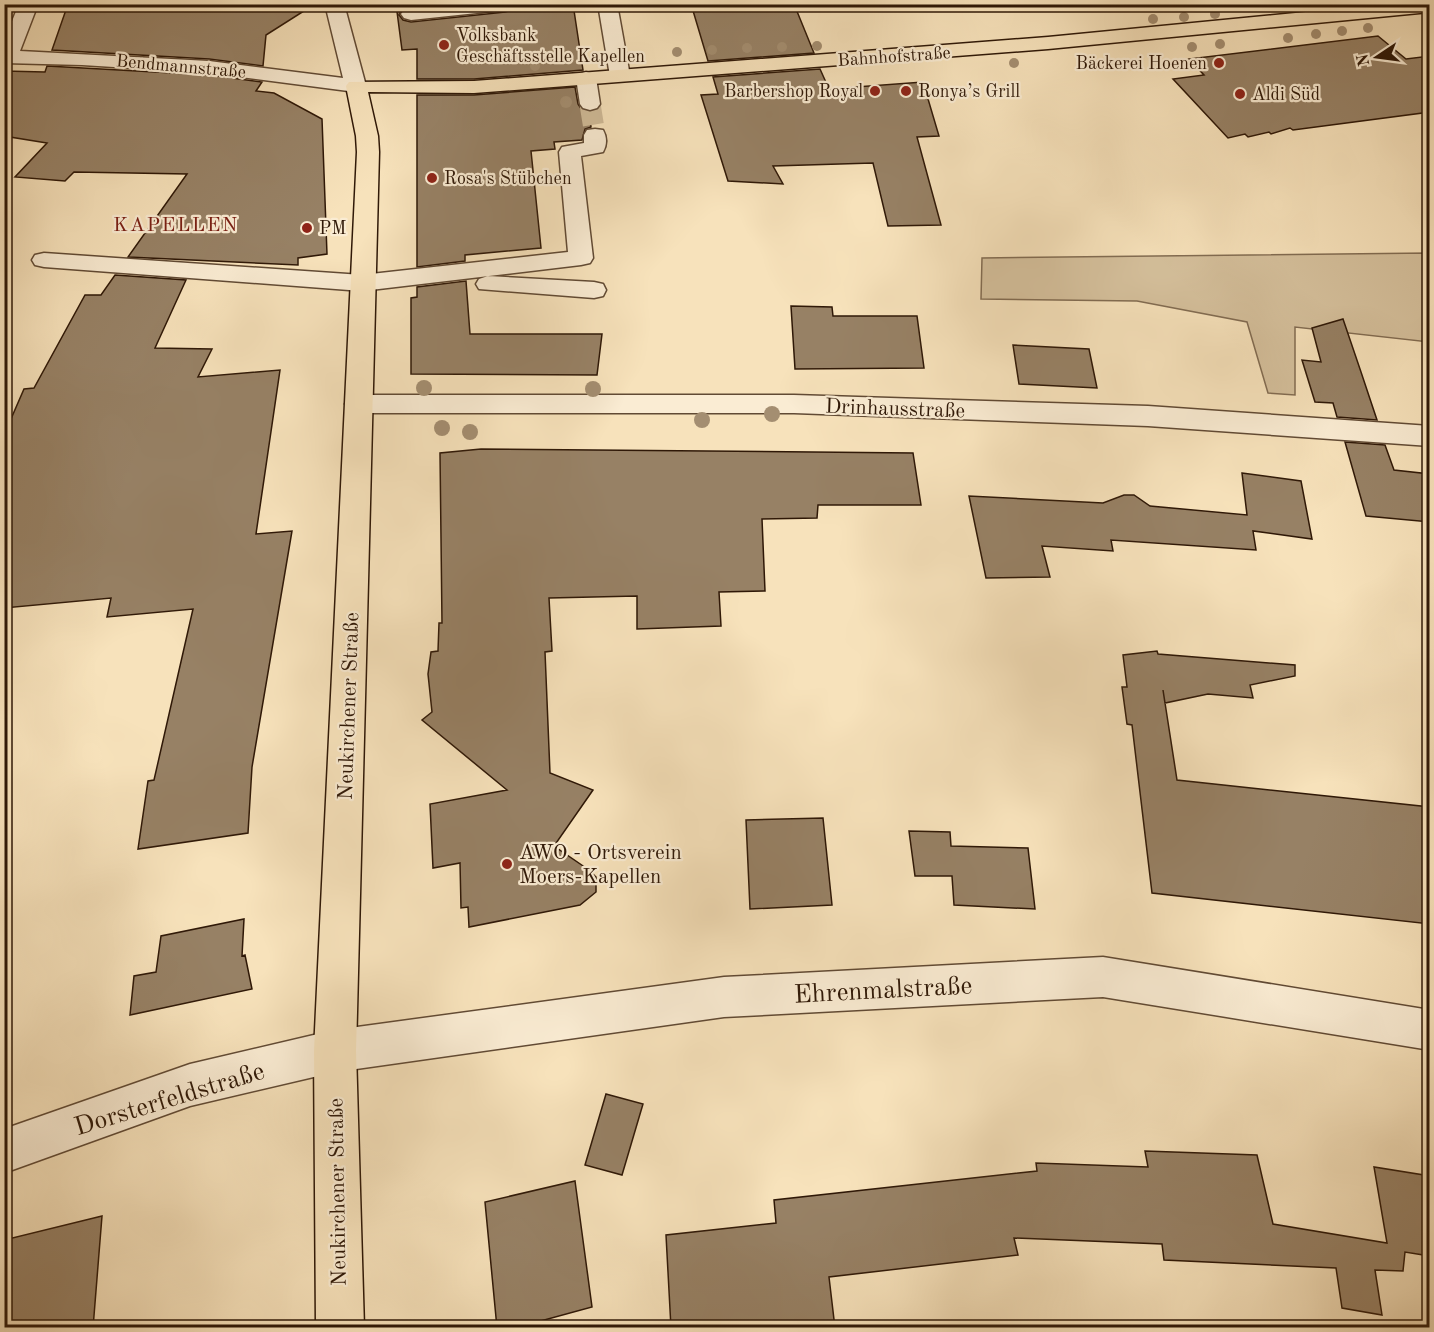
<svg xmlns="http://www.w3.org/2000/svg" width="1434" height="1332" font-family="'Old Standard TT',serif">
<rect width="100%" height="100%" fill="#f7e2bb"/>
<filter id="stains"><feTurbulence type="fractalNoise" baseFrequency=".00333" numOctaves="4"/><feColorMatrix values="0 0 0 0 .2 0 0 0 0 .09 0 0 0 0 .02 0 0 0 .5 -.17"/></filter>
<radialGradient id="worn" r=".72"><stop offset=".6" stop-color="#630" stop-opacity="0"/><stop offset="1" stop-color="#630" stop-opacity=".3"/></radialGradient>
<!-- green -->
<path fill="#d5c09c" stroke="#826c52" stroke-width="1.5" d="M1429 253V342L1295 327V395L1268 393 1247 322 1137 301 981 299 982 258Z"/>
<!-- building -->
<path fill="#978165" stroke="#2f1807" stroke-width="1.5" d="M68 4H315L266 35 263 66 209 59 52 50Z
M396 4H427L402 9 399 15 403 20 411 22 505 12 513 10 516 4H573L583 70 474 79H417V49L402 50Z
M691 4H794L814 53 708 61Z
M1378 36 1406 59 1430 56V112L1293 130 1290 128 1271 134 1269 132 1248 137 1245 134 1228 138 1173 79 1204 75 1189 59Z
M47 66 209 75 262 82 256 91 274 93 322 119 327 254 298 258V265L128 257 187 174 74 172 65 181 15 177 47 143 4 136V71L45 72Z
M820 69 829 89 923 82 939 136 917 137 941 225 888 226 873 163 773 166 783 184 728 181 701 95 718 94 713 77Z
M575 87 578 104 582 110 589 112 591 127 585 129 582 140 554 142 555 149 531 151 541 248 465 255V261L417 267V95H474Z
M115 275 186 280 155 348 212 349 198 377 280 370 256 534 292 531 252 767 248 833 138 849 148 781 154 780 193 609 107 617 111 598 4 608V435L24 389 34 388 85 295H101Z
M466 281 470 334H602L597 375 411 374V298L417 297V287Z
M791 306 832 307 833 316H917L924 368 795 369Z
M1343 319 1361 372 1377 420 1337 417 1333 403 1315 402 1302 360 1321 362 1312 328Z
M1013 345 1089 349 1097 388 1019 384Z
M1345 442 1385 445 1394 470 1430 474V522L1366 516Z
M481 449 913 453 921 505H818L817 518 762 519 765 591 719 592 721 626 637 629V596L549 598 552 651 545 652 550 773 593 790 554 846 589 870 596 877V892L580 905 469 927 468 907 461 908 460 863 433 868 430 804 507 790 422 720 432 712 428 674 431 652 438 651 439 623H442L440 453Z
M1242 473 1301 481 1312 539 1253 531 1256 550 1111 540 1113 551 1042 546 1050 577 986 578 969 496 1103 503 1124 495H1134L1150 506 1247 515Z
M1157 651 1158 654 1295 665V676L1250 685 1253 698 1208 694 1165 703 1163 690 1177 780 1430 807V924L1152 893 1132 725 1127 724 1122 687H1127L1123 655Z
M823 818 832 905 750 909 746 820Z
M909 831 950 832 951 846 1028 848 1035 909 954 905 952 876H915Z
M244 919 242 956 245 955 252 989 130 1015 134 976 156 972 161 936Z
M606 1094 643 1104 622 1175 585 1165Z
M1145 1151 1257 1155 1273 1224 1387 1243 1374 1167 1430 1176V1256L1405 1252 1403 1271 1375 1270 1382 1315 1342 1308 1336 1268 1164 1260 1162 1244 1014 1238 1018 1255 829 1277 835 1328H671L666 1235 776 1223 774 1200 1037 1171 1036 1163 1148 1167Z
M575 1181 592 1307 515 1328H497L485 1202Z
M102 1216 93 1328H4V1240Z"/>
<g fill="none" stroke-linecap="round" stroke-linejoin="round">
<!-- minor-tunnel -->
<path stroke="#cfba97" stroke-width="21" stroke-dasharray="21 10" stroke-linecap="butt" d="M590 104 595 135"/>
<defs>
<path id="minor" d="M19 4H38L20 51 209 61 343 78 325 4H344L366 86 363 90 356 92 209 73 82 65 4 63V41Z
M447 4H514L512 8 505 10 411 20 404 18 401 14 404 10Z
M598 4H617L630 76 627 80H613L610 76Z
M586 72 593 74 596 78 600 104 597 108 590 110 583 108 580 104 576 78 579 74Z
M595 129 603 130C607 137 607 145 603 152L581 156 593 258 590 263 581 265 362 291 44 267 35 265 32 260 35 255 44 253 362 275 568 252 559 152 562 147 584 143V135L587 130Z
M488 276 594 282 603 284 606 290 603 296 594 298 479 289 476 284 479 279Z
M359 395H794L1148 406 1430 426V446L1148 426 794 413H359L349 411 345 404 349 397Z
M1103 957 1430 1010V1050L1103 997 724 1017 335 1072 190 1106 4 1173V1129L190 1064 335 1030 724 977Z"/>
<path id="major" d="M1387 4H1430V12L1048 49 474 93 368 92 378 136 379 152 356 1051 364 1328H316L314 1051 357 152 356 136 346 86 349 82 474 81 1048 37Z"/>
</defs>
<!-- minor casing -->
<use href="#minor" stroke="#614a34" stroke-width="3"/>
<!-- major casing -->
<use href="#major" stroke="#2f1807" stroke-width="3"/>
<!-- minor -->
<use href="#minor" fill="#faecd3" fill-rule="evenodd"/>
<!-- major -->
<use href="#major" fill="#f7e2bb" fill-rule="evenodd"/>
</g>
<!-- trees -->
<g fill="#a48e71">
<circle cx="1215" cy="14" r="5"/>
<circle cx="1184" cy="17" r="5"/>
<circle cx="1153" cy="19" r="5"/>
<circle cx="1368" cy="28" r="5"/>
<circle cx="1342" cy="31" r="5"/>
<circle cx="1316" cy="34" r="5"/>
<circle cx="1288" cy="38" r="5"/>
<circle cx="1220" cy="44" r="5"/>
<circle cx="817" cy="46" r="5"/>
<circle cx="782" cy="47" r="5"/>
<circle cx="1192" cy="47" r="5"/>
<circle cx="747" cy="48" r="5"/>
<circle cx="712" cy="50" r="5"/>
<circle cx="677" cy="52" r="5"/>
<circle cx="1014" cy="63" r="5"/>
<circle cx="535" cy="66" r="5"/>
<circle cx="566" cy="102" r="6"/>
<circle cx="424" cy="388" r="8"/>
<circle cx="593" cy="389" r="8"/>
<circle cx="772" cy="414" r="8"/>
<circle cx="702" cy="420" r="8"/>
<circle cx="442" cy="428" r="8"/>
<circle cx="470" cy="432" r="8"/>
</g>
<!-- markers -->
<g fill="#8f2418" stroke="#faecd3" stroke-width="2">
<circle cx="444" cy="45" r="6"/>
<circle cx="1219" cy="63" r="6"/>
<circle cx="875" cy="91" r="6"/>
<circle cx="906" cy="91" r="6"/>
<circle cx="1240" cy="94" r="6"/>
<circle cx="432" cy="178" r="6"/>
<circle cx="307" cy="228" r="6"/>
<circle cx="507" cy="864" r="6"/>
</g>
<g text-anchor="middle" stroke-width="4.5" stroke-linejoin="round" paint-order="stroke">
<!-- far-poi labels -->
<g font-size="18" fill="#2f1807" stroke="#faecd3" text-anchor="start">
<text x="456" y="41">Volksbank<tspan x="456" dy="21">Geschäftsstelle Kapellen</tspan></text>
<text x="1207" y="69" text-anchor="end">Bäckerei Hoenen</text>
<text x="863" y="97" text-anchor="end">Barbershop Royal</text>
<text x="918" y="97">Ronya’s Grill</text>
<text x="1252" y="100">Aldi Süd</text>
<text x="444" y="184">Rosa's Stübchen</text>
<text x="319" y="234">PM</text>
</g>
<!-- far-street labels -->
<g font-size="18" fill="#2f1807" stroke="#faecd3">
<text transform="translate(894 56) rotate(-4)" y="6">Bahnhofstraße</text>
<text transform="translate(181 66) rotate(5)" y="6">Bendmannstraße</text>
</g>
<!-- far-quarter labels -->
<g font-size="20" letter-spacing="1.5" fill="#7a1f14" stroke="#faecd3">
<text x="176" y="231">KAPELLEN</text>
</g>
<!-- street labels -->
<g font-size="21" fill="#2f1807" stroke="#faecd3">
<text transform="translate(895 408) rotate(2)" y="7">Drinhausstraße</text>
<text transform="translate(348 706) rotate(-88)" y="7">Neukirchener Straße</text>
<text transform="translate(337 1192) rotate(-91)" y="7">Neukirchener Straße</text>
</g>
<!-- poi labels -->
<g font-size="21" fill="#2f1807" stroke="#faecd3" text-anchor="start">
<text x="519" y="859">AWO - Ortsverein<tspan x="519" dy="24">Moers-Kapellen</tspan></text>
</g>
<!-- near-street labels -->
<g font-size="26" fill="#2f1807" stroke="#faecd3">
<text transform="translate(883 989) rotate(-3)" y="9">Ehrenmalstraße</text>
<text transform="translate(169 1098) rotate(-17)" y="9">Dorsterfeldstraße</text>
</g>
</g>
<!-- margin -->
<rect width="1434" height="1332" fill="none" stroke="#f7e2bb" stroke-width="24"/>
<rect x="6" y="6" width="1422" height="1320" fill="none" stroke="#2f1807" stroke-width="3"/>
<rect x="12" y="12" width="1410" height="1308" fill="none" stroke="#2f1807" stroke-width="1.5"/>
<!-- north arrow -->
<g transform="translate(1377 57) rotate(257)" stroke="#faecd3" stroke-width="4.5" paint-order="stroke">
<path d="M0-4.5L10 22L0 15L-10 22Z" fill="#2f1807"/>
<text y="-9" font-size="16" font-weight="bold" text-anchor="middle" fill="#2f1807">N</text>
</g>
<rect width="100%" height="100%" filter="url(#stains)"/>
<rect width="100%" height="100%" fill="url(#worn)"/>
</svg>
